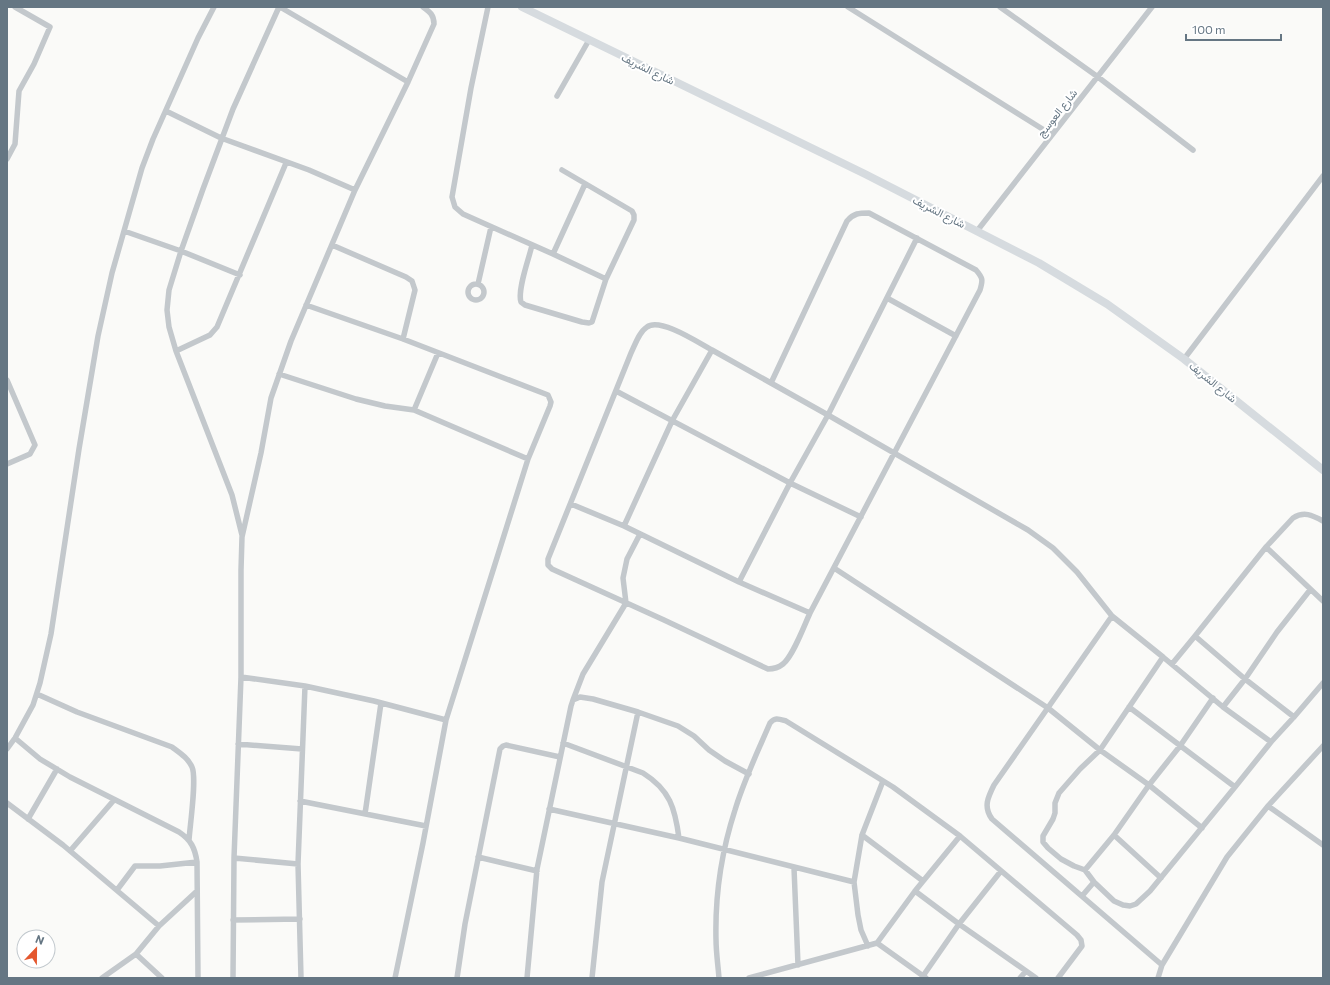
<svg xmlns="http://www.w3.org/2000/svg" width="1330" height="985" font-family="Commissioner,Vazirmatn,sans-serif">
<rect width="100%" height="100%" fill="#fafaf8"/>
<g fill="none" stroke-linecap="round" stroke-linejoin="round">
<!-- minor -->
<path stroke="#c3c8cc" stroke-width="5.5" d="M280 7 408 82
M488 7 471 88 452 197 455 207 463 214 553 254 606 279
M848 7 1052 135
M1000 7 1098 77 1193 150
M557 96 589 40
M166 111 221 138 309 170 355 190
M7 159 15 144 19 91 34 64 50 27 15 7
M124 231 181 251 240 275
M977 231 1152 7
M332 245 406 277 412 281 415 290 403 339
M532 245C529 259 517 290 521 302L525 305 582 322 589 323 592 322 606 279 634 220V215L632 211 562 170
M553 254 585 184
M468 292a8 8 0 1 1 16 0a8 8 0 1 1-16 0Z
M478 284 491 227
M887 298 956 336
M306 305 403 339 548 395 551 402 550 406 528 459 446 720
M712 350C699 343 660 317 647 327 639 332 635 345 631 353L548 559V565L552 569 664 620 768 669C774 669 778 668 783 664 793 656 804 626 810 613L980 290C983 280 983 278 976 270L869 213C859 213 854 213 847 221L771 383
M176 351 210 335 217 327 286 163
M1184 359 1323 176
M279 374 356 399 385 406 414 410 528 459
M7 380 35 445 30 454 7 464
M616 391 790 483 861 517
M414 410 438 353
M571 504 624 526 739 582 810 613
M624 526 672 421 712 350 828 415 1028 530 1053 548 1077 572 1112 616 1163 657
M242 535 232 495 176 351 169 327 167 310 169 290 181 251 203 189 233 109 279 7
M1266 547 1323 601
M834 568 1048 708 1100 750 1149 785 1202 828
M739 582 790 483 828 415 917 238
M1112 616 994 785C988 797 983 807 992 819L1162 965
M1195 636 1266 547 1293 518C1304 511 1312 515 1323 521
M1172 664 1195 636 1245 679 1294 717
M241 677 305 686 374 701 446 720 423 843 395 978
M37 694 77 712 172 747C180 753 188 758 192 767 197 778 190 825 189 840
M573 700 583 674 626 603 623 578 627 559 640 534
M1129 707 1235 787 1150 891 1136 904 1130 906 1123 905 1114 901 1094 882 1085 870 1074 866 1061 859 1048 848 1043 842V836L1053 819 1055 813V803L1059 793 1080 769 1100 750 1163 657 1223 707 1271 742 1294 717 1323 683
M1223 707 1245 679 1277 632 1310 590
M15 738 40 759 70 777 179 832C191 840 195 848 197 862L198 978
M563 743 643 773C670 790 675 808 679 838
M238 744 302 749
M7 749 15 738 33 705 40 683 51 634 79 449 98 336 112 273 142 168 153 139 198 38 214 7
M1235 787 1271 742
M300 801 426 826
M7 803 63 845 159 926
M1268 806 1323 845
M549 809 679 838 854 882
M365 814 381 703
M28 819 57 769
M862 835 923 881
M1114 835 1161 878
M70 851 114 800
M478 857 537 871
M234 858 298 864
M794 868 798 965
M1085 870 1114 835 1149 785 1180 746 1213 698
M117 890 135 866H160L197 862
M915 891 959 924 1036 978
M1082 896 1094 882
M233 920 300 919
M877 943 926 978
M868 946 861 930 858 915 854 882 862 835 883 781
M136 954 162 978
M923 976 959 924 1001 871
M102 978 136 954 159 926 197 891
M233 978 234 858 241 677V570L242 537 261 453 271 398 291 341 355 190 408 82 434 24C434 15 430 12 423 7
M301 978 298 864 305 686
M457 978 465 924 500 749 503 746 506 745 560 757
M527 978 537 869 571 706 573 700 580 697 593 699 638 712 678 726 694 736 709 750 725 761 749 774
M592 978 602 882 638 712
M719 978C718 965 716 952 716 939 715 896 722 850 735 810 744 780 758 751 770 723 775 717 779 719 786 721L893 787 960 836 1077 935 1081 940 1082 946 1058 978
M749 978 877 943 915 891 960 836
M1020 978 1026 971
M1158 978 1162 965 1227 857 1268 806 1323 746"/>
<!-- secondary -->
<path stroke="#d6dbdf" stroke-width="8" d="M522 7 865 174 1039 263 1107 304 1184 359 1323 470"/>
</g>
<g text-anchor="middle" stroke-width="4" stroke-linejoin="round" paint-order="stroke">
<!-- street labels -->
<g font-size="11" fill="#657683" stroke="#fff">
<text transform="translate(648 69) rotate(26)" y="4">شارع الشريف</text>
<text transform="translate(1057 113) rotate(-52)" y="4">شارع العوسج</text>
<text transform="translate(939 212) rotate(27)" y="4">شارع الشريف</text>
<text transform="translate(1213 382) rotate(39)" y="4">شارع الشريف</text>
</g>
</g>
<!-- border -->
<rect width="1330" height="985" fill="none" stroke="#657683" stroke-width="16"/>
<!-- north arrow -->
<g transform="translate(36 949) rotate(22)"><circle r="19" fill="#ffffff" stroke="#c1c8cd"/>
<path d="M0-3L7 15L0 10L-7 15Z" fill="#e4572e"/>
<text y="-6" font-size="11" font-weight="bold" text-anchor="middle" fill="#657683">N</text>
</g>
<!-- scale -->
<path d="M1186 34v6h95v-6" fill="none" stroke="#657683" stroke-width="2"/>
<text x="1192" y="34" font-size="12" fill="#657683" stroke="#ffffff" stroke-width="3" paint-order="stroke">100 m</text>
</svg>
